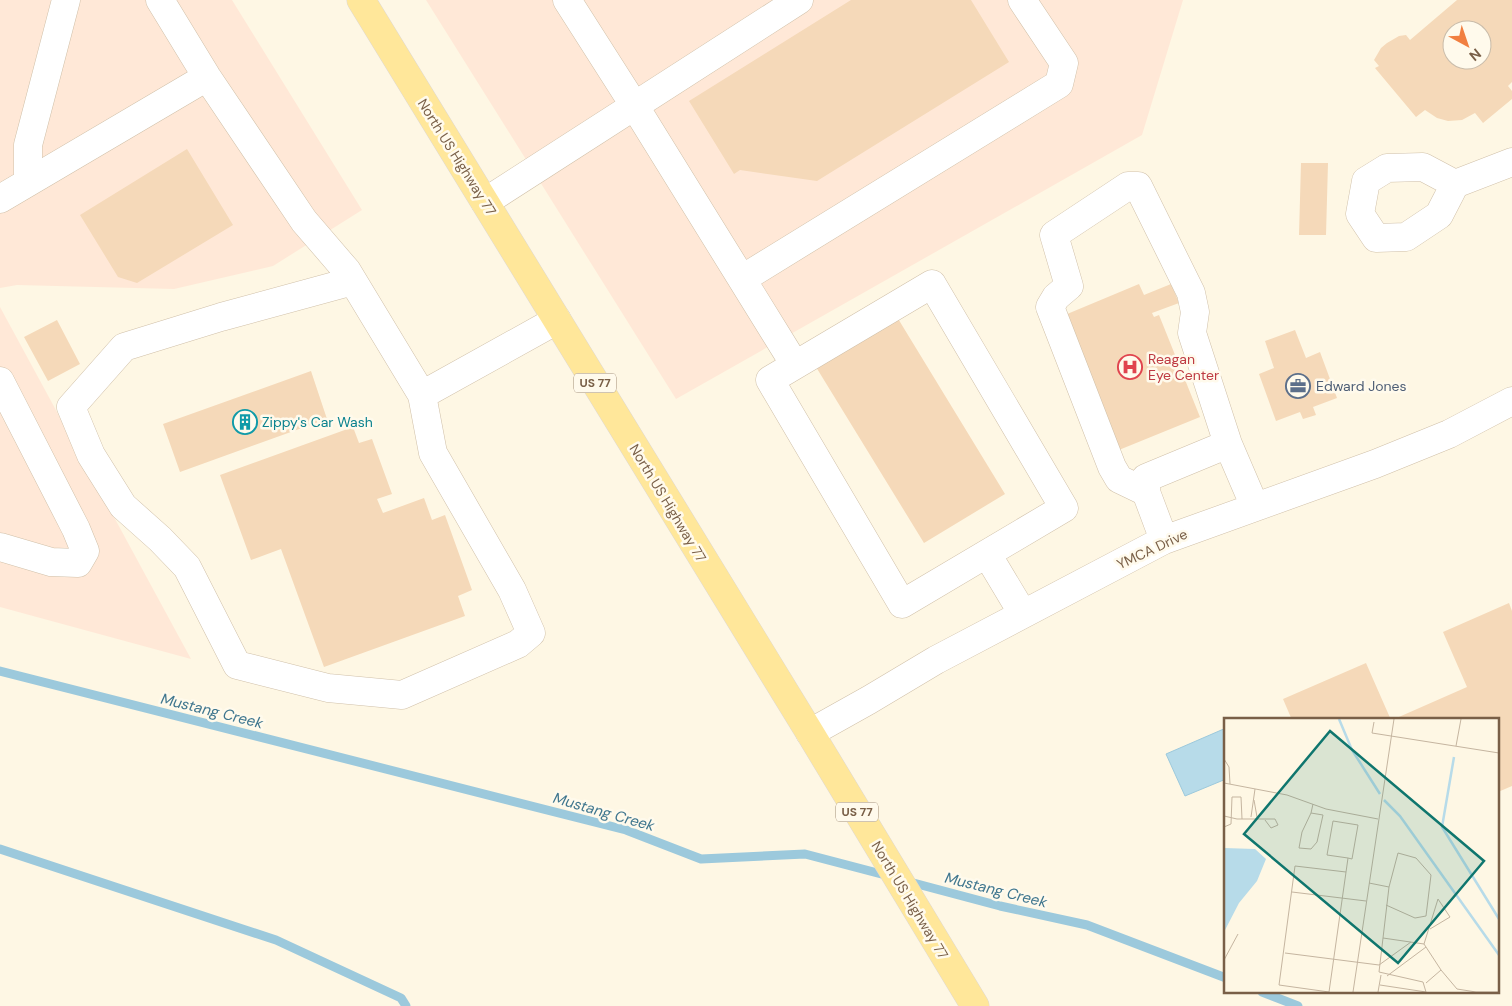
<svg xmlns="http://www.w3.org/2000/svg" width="1512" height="1006" font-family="'DM Sans',sans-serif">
<rect width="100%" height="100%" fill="#fef7e4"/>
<!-- commercial -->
<path fill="#ffe8d7" d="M0 0H232L362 210 273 266 174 289 17 285 0 288Z
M426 0H1183L1142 135 676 399Z
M0 307 191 659 0 607Z"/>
<!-- water -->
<path fill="#b7dbe9" stroke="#9cc9dc" d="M1226 728V779L1185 796 1166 754Z"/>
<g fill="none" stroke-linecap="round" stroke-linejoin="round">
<!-- stream -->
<path stroke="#9cc9dc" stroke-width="9" d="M0 671 626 830 701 859 805 854 889 876
M0 849 276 940 401 998 406 1006
M906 881 1000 906 1087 925 1226 978
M1262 992 1298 1006"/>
</g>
<!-- building -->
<path fill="#f5d9b9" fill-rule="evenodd" d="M851 0H971L1009 62 817 181 740 170 734 174 689 101Z
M1457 0H1512V82L1508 86 1512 91V99L1483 123 1475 113 1462 120 1448 121 1437 118 1425 110 1416 117 1375 68 1379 66 1374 60 1381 48 1387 43 1399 36 1406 35 1410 40ZM1452 30H1482V60H1452Z
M187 149 233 225 137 283 118 277 80 215Z
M1301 163H1328L1326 235H1299Z
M1139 284 1144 295 1171 284 1179 303 1152 313 1154 317 1159 315 1200 417 1114 452 1060 317Z
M897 317 1005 494 924 543 816 367Z
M57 320 80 364 48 381 24 337Z
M1295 330 1306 358 1320 352 1337 398 1313 407 1316 415 1303 419 1300 412 1276 421 1259 374 1274 368 1265 341Z
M311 371 327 419 180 472 163 424Z
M353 427 359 443 372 439 392 494 377 499 383 513 424 498 432 520 445 515 472 590 458 596 465 616 324 667 281 549 251 560 220 475Z
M1509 603 1512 611V786L1498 792V720H1392L1467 687 1443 632Z
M1366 663 1391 720H1292L1283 699Z"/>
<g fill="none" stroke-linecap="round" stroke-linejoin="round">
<defs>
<path id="minor" d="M160 0 207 77 304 221 347 271 422 395 557 320
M567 0 634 105 795 365
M28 182V145L66 0
M1455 184 1423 167 1387 168 1366 181 1360 214 1376 238 1406 237 1439 215 1455 184 1512 162
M0 199 207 77
M485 202 799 0
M742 279 1059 84 1064 63 1022 0
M353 281 221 317 124 347 71 407 91 455 123 506 160 539 187 567 237 665 328 688 402 695 518 644 531 633 512 590 433 453 422 395
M932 284 1064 508 902 604 770 380Z
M0 381 76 529 85 551 78 563 51 562 0 547
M1146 492 1119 479 1112 467 1050 307 1056 297 1069 286 1054 235 1128 186H1138L1191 293 1195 312 1192 333 1228 444
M1164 540 1146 492V478L1228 444 1255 507
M987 554 1023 614
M810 733 869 700 936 660 1164 540 1375 464 1449 434 1512 401"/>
<path id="major" d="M361 0 810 733 975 1006"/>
</defs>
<!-- minor casing -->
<use href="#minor" stroke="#d0c0a9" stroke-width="29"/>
<!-- major casing -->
<use href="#major" stroke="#dfd9d3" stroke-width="29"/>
<!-- minor -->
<use href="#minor" stroke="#fff" stroke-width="28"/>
<!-- major -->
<use href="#major" stroke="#ffe79a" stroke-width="28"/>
</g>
<!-- icons -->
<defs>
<symbol id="hospital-ring" viewBox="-11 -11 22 22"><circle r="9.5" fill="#fffaec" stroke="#e0444e" stroke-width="1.5"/><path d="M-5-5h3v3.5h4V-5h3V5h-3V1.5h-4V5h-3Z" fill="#e0444e"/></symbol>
<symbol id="office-ring" viewBox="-11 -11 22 22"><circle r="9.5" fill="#fffaec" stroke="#5c6f8a" stroke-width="1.5"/><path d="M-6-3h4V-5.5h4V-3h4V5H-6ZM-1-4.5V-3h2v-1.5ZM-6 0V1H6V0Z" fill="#5c6f8a"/></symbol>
<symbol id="building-ring" viewBox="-11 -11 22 22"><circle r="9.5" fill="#fffaec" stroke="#0f9aa8" stroke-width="1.5"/><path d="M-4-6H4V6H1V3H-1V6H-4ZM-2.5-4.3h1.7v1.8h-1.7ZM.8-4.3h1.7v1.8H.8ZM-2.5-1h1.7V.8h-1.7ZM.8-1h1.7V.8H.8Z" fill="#0f9aa8"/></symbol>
</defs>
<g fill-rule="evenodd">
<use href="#hospital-ring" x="1116" y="353" width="28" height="28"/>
<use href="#office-ring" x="1284" y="372" width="28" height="28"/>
<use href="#building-ring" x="231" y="408" width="28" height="28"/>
</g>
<g text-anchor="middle" stroke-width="5" stroke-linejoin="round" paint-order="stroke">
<!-- shield labels -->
<g fill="#fffaec" stroke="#a18e78" stroke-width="1">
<rect x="574" y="373.5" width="42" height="19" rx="4"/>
<rect x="836" y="802.5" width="42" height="19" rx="4"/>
</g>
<g font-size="12" font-weight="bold" fill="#795f47">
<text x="595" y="387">US 77</text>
<text x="857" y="816">US 77</text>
</g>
<!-- street labels -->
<g font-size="14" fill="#795f47" stroke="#fffaec">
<text transform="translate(457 157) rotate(58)" y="5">North US Highway 77</text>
<text transform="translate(668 503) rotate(59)" y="5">North US Highway 77</text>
<text transform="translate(1152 549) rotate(-25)" y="5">YMCA Drive</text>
<text transform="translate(910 900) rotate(59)" y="5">North US Highway 77</text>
</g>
<!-- health labels -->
<g font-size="14" fill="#be3a42" stroke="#fffaec" text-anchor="start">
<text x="1148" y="364">Reagan<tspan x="1148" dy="16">Eye Center</tspan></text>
</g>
<!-- service labels -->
<g font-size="14" fill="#4e5e75" stroke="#fffaec" text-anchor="start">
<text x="1316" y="391">Edward Jones</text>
</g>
<!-- culture labels -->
<g font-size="14" fill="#0d838f" stroke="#fffaec" text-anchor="start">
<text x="262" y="427">Zippy's Car Wash</text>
</g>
<!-- water labels -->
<g font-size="15" font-style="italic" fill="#3f768e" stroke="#fffaec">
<text transform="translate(212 711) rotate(14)" y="5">Mustang Creek</text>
<text transform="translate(604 812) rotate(16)" y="5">Mustang Creek</text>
<text transform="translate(996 890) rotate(14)" y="5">Mustang Creek</text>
</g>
</g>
<!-- overview -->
<g transform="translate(1224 718)">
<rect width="275" height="275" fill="#fef7e4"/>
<path d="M0 130 31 131 42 141 33 163 15 185 0 214Z" fill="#b7dbe9"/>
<path fill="none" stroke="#b7dbe9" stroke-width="2.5" d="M115 1 128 32 156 76M230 39 218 109 275 201M160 82 176 98 275 237"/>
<path fill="none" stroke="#c5b5a0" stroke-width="1" d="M150 4 148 15 275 35M232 28 237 1M0 41 5 49 6 66M0 65 63 77 102 91 154 101M30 82 33 99M89 86 87 95 99 97M87 95 78 114 75 130 87 131 93 124 99 97M0 98 13 101H51L54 107 47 110 41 102M27 99 31 71M0 109 7 106 8 79H17L18 101M145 165 165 169 155 254 199 264 202 274M68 174 142 183M162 187 191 200 202 198 207 157 192 140 174 135 165 169M159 220 200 226 217 252 202 265M200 226 214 181 226 199 206 211M61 235 155 247 187 224M0 242 14 216M217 252 233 271 252 274M163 258 202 229M156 267 202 274M105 274 124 140 128 141 134 107 109 103 103 137 124 140M105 274 55 267 71 148 122 154M129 274 170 1M154 274 157 257M252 274H275"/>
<path fill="#0f766e" fill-opacity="0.15" stroke="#0f766e" stroke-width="2.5" d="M106 13 260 143 174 245 20 116Z"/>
<rect width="275" height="275" fill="none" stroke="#795f47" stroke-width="2.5"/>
</g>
<!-- north arrow -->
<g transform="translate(1467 45) rotate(140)"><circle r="24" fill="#fffaec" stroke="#c9bcaa"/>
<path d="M0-4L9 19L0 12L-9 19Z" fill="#f17f40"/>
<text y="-8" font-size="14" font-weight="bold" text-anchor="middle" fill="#795f47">N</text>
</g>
</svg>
